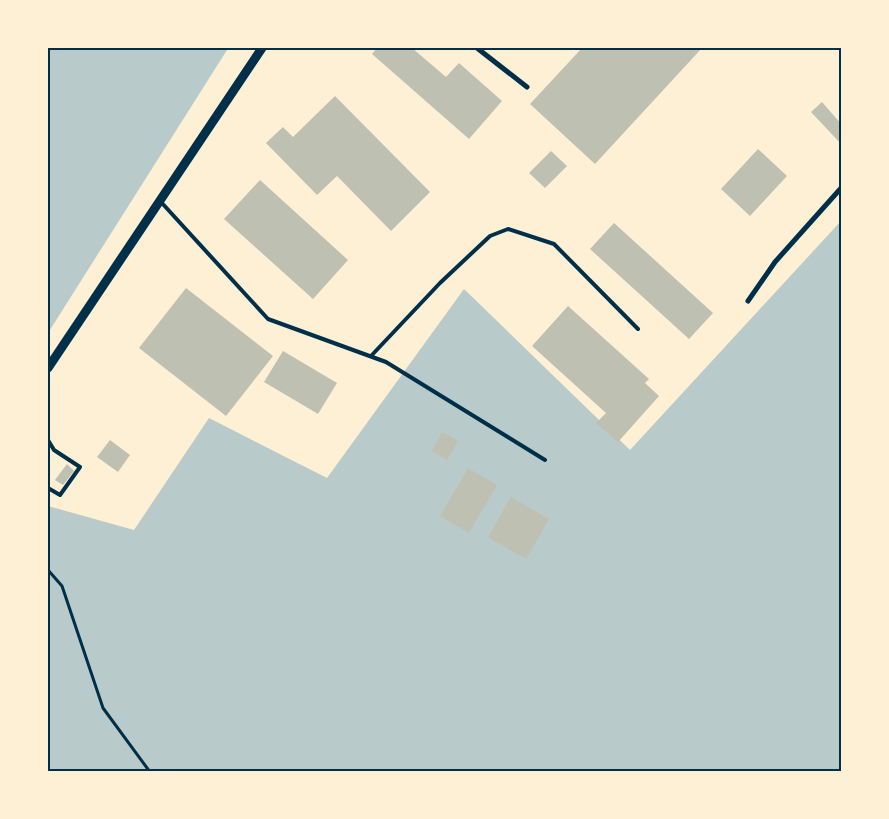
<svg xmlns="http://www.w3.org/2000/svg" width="889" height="819" font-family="'PT Sans',sans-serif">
<rect width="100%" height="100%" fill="#fdf0d5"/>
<!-- green -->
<path fill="#b9caca" d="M48 48H164L227 50 48 333Z
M841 221V771H48V506L134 530 209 418 327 478 464 289 630 450Z"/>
<!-- building -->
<path fill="#bec0b2" d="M377 48H412L446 77 459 63 502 101 469 139 372 54Z
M582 48H702L595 164 530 104Z
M335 96 430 192 391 231 337 176 317 195 266 143 283 127 293 137Z
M822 102 842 125V145L811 112Z
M758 149 787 176 750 216 721 189Z
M551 151 567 166 545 188 529 173Z
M260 180 348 260 313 299 224 219Z
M614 223 713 313 689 339 590 249Z
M186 288 273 356 226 416 139 348Z
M568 306 649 379 645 383 659 396 618 442 596 423 606 413 532 346Z
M283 351 337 383 318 414 264 382Z
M442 432 458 441 447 460 432 451Z
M110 440 130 455 118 472 97 457Z
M67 464 74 471 63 485 55 480Z
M468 468 497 485 469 533 440 516Z
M511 497 549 519 526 559 488 537Z"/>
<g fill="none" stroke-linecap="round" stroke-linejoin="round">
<!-- path -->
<path stroke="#003049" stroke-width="3" d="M48 570 62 586 103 708 150 772"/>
<!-- service -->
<path stroke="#003049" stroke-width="4" d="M161 202 268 319 386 362 545 460
M371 356 440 283 490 236 508 229 554 244 638 329
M48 440 54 450 80 467 60 495 48 488"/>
<!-- minor -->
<path stroke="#003049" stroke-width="5" d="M477 48 527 87
M748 301 775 262 842 187"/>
<!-- tertiary -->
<path stroke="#003049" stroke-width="9" d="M48 368 262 48"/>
</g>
<!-- border -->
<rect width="889" height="819" fill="none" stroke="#fdf0d5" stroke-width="98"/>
<rect x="49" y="49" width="791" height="721" fill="none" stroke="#003049" stroke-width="2"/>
</svg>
